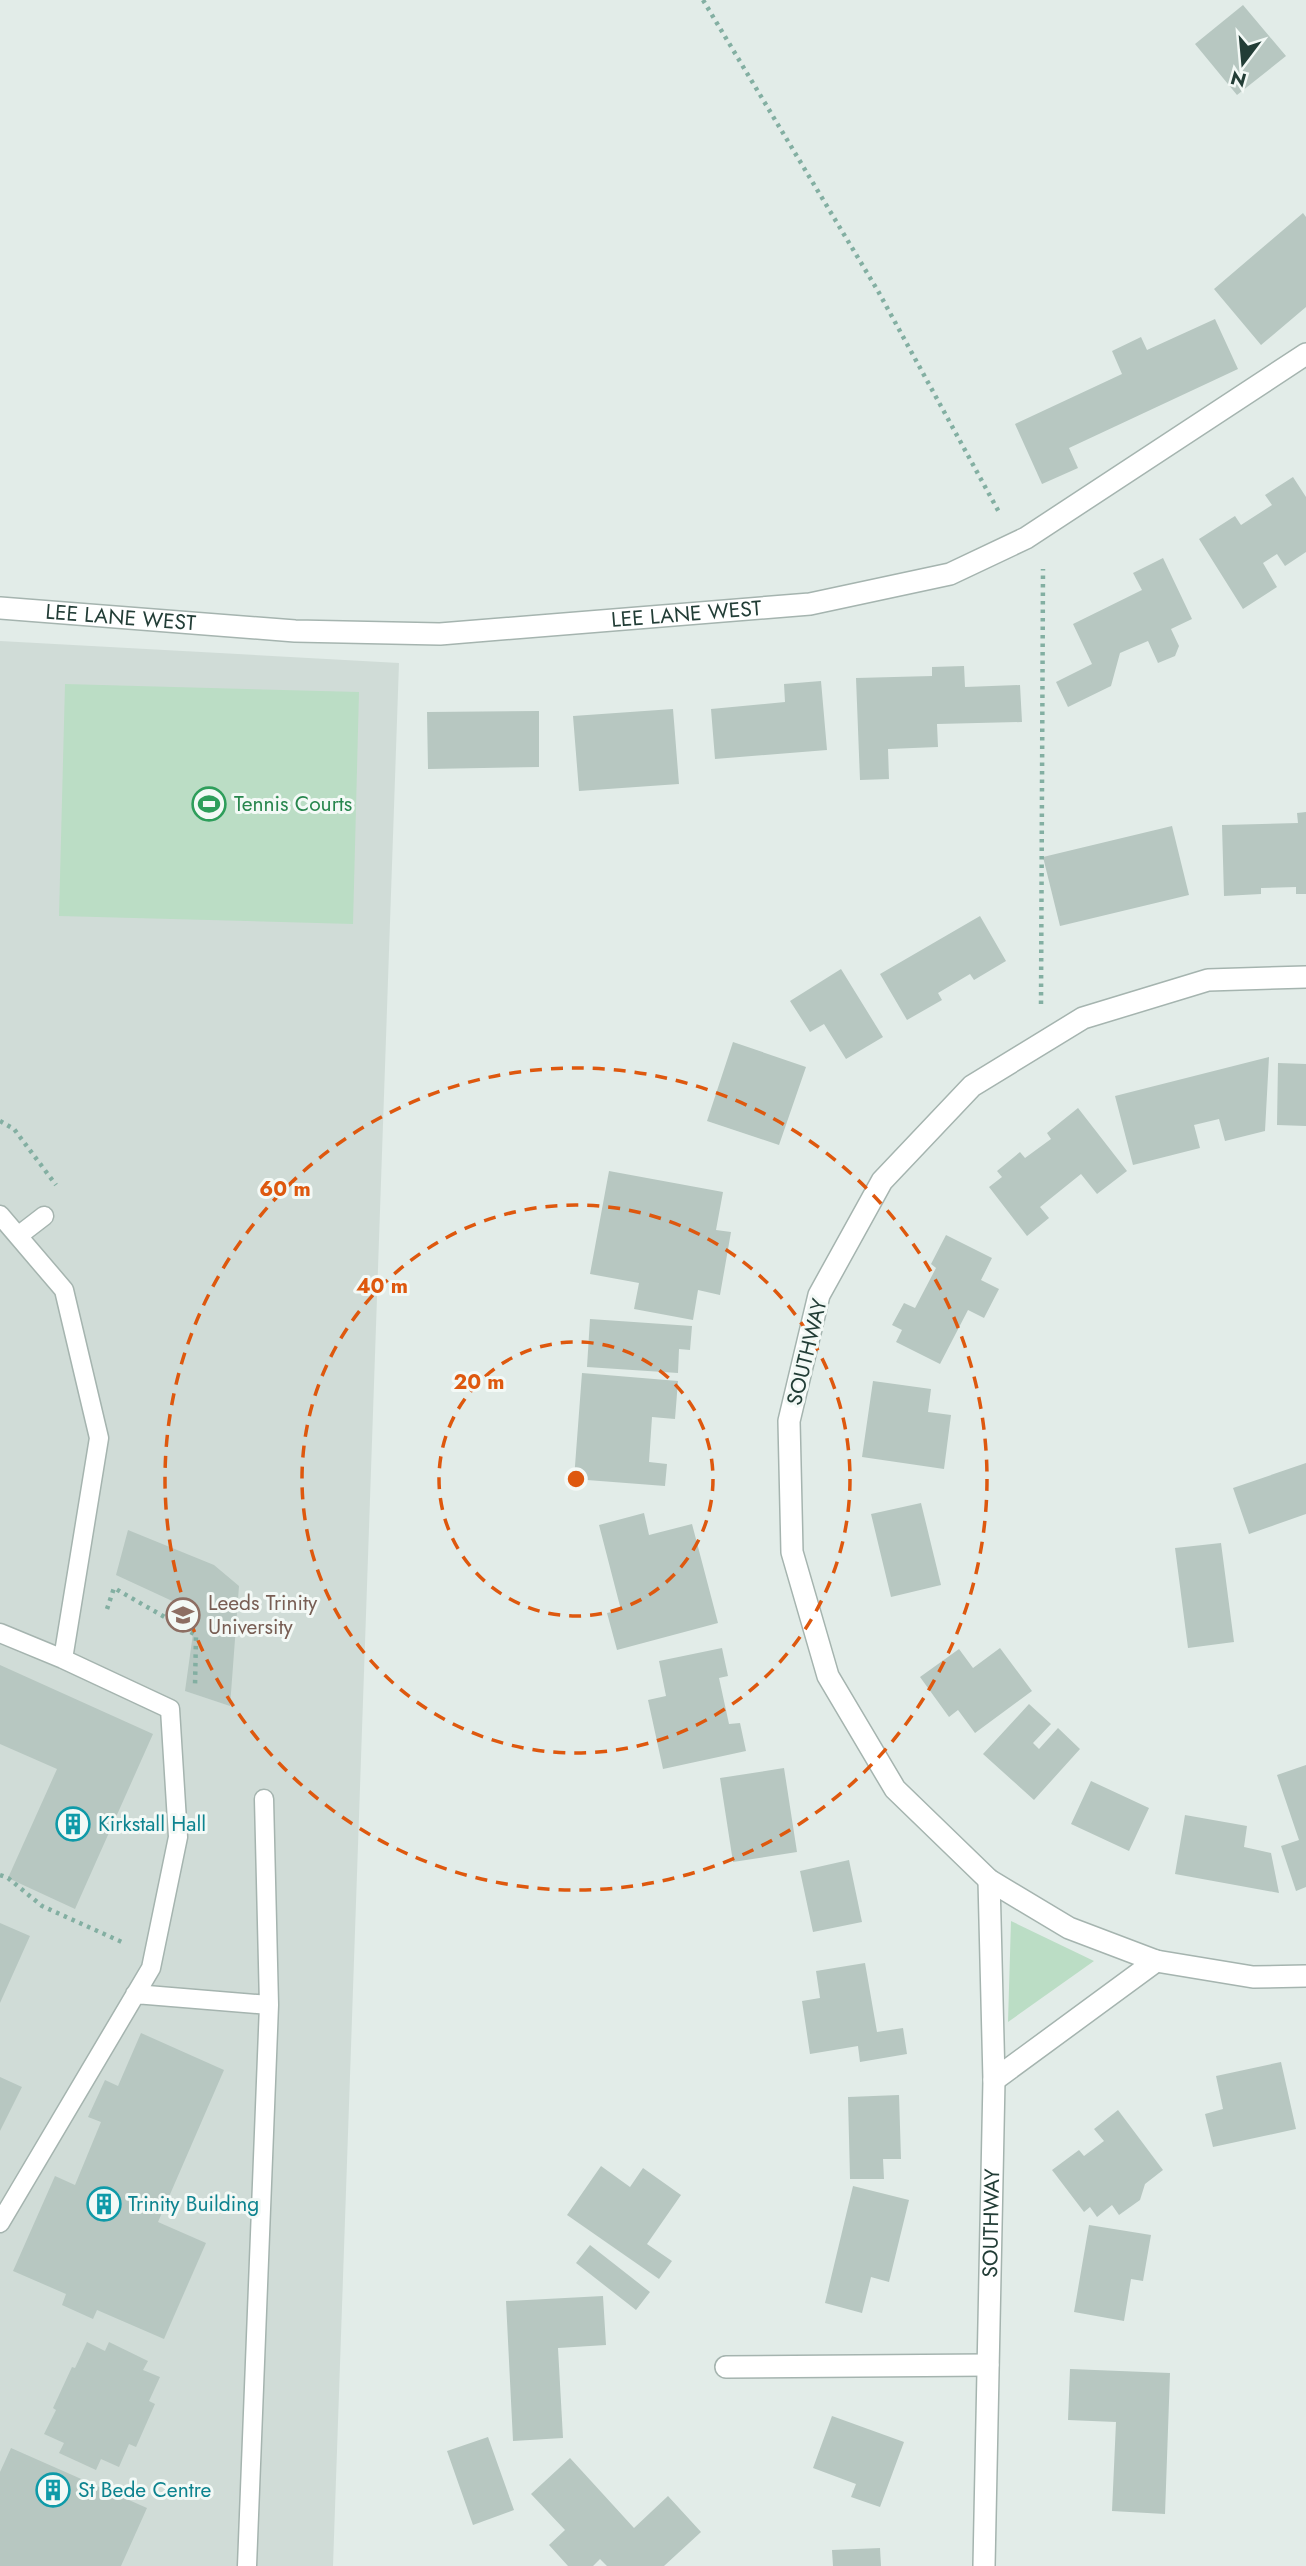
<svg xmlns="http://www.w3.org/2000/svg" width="1306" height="2566" font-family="Jost,sans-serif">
<rect width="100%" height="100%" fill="#e2ece8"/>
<!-- built -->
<path fill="#d0dcd7" d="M0 641 399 663 333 2566H0Z"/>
<!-- green -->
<path fill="#bbddc5" d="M65 684 359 692 353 924 59 916Z
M1011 1921 1094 1961 1008 2022Z"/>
<!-- building -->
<path fill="#b7c7c1" d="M1243 5 1286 56 1237 95 1195 44Z
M1303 213 1306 217V307L1261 345 1214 289Z
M1215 319 1238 369 1069 448 1078 468 1042 484 1015 424 1122 374 1112 351 1141 337 1147 350Z
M1293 477 1306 497V552L1285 566 1277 554 1263 563 1277 587 1243 609 1199 539 1235 516 1241 525 1272 505 1265 495Z
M1163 558 1192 619 1171 629 1179 646 1175 656 1158 663 1148 641 1120 653 1111 686 1068 707 1056 682 1092 664 1073 624 1142 590 1133 573Z
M964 666 965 687 1020 685 1022 722 937 724 938 747 888 749 889 779 860 780 856 678 932 676V667Z
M821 681 827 750 715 759 711 709 785 702 784 684Z
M673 709 679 784 579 791 573 716Z
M539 711V767L428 769 427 712Z
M1306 812V894H1296V887L1261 888V894L1224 896 1222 825 1298 823 1297 813Z
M1172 826 1189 895 1060 926 1043 857Z
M980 916 1006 961 974 980 970 974 938 993 942 1000 907 1020 880 974Z
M841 969 883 1037 846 1059 824 1024 810 1032 790 1001Z
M733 1042 806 1067 779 1145 707 1121Z
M1269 1057 1265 1131 1225 1141 1219 1119 1194 1125 1200 1148 1133 1165 1115 1096Z
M1278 1063 1306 1064V1126L1277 1125Z
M1078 1108 1127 1171 1097 1194 1081 1174 1040 1207 1049 1218 1027 1236 989 1187 1002 1177 997 1171 1020 1152 1025 1158 1051 1139 1047 1133Z
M609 1171 723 1192 716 1230 731 1232 720 1295 698 1290 693 1320 634 1309 639 1283 590 1274Z
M946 1235 992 1258 981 1280 999 1289 984 1318 968 1310 940 1364 896 1342 902 1330 892 1325 904 1303 915 1308 936 1268 931 1264Z
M590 1319 692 1326 690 1350 679 1349 678 1373 587 1367Z
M582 1373 678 1381 675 1419 652 1417 649 1462 667 1464 665 1486 574 1479Z
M873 1381 931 1389 928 1412 951 1415 944 1469 862 1457Z
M1306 1463V1514L1249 1534 1233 1488Z
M921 1503 941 1585 891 1597 871 1514Z
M644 1513 649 1535 692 1524 718 1623 617 1650 607 1613 621 1610 599 1525Z
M128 1530 214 1565 239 1586 230 1706 185 1691 196 1612 116 1575Z
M1221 1543 1234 1642 1188 1648 1175 1548Z
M722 1648 728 1676 719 1678 729 1724 740 1723 746 1751 663 1769 648 1700 666 1696 659 1661Z
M1000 1648 1032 1691 975 1733 958 1710 949 1717 920 1677 959 1649 973 1668Z
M0 1665 153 1734 75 1909 8 1878 57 1769 0 1744Z
M1029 1704 1051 1724 1033 1743 1039 1749 1058 1728 1080 1749 1034 1800 983 1754Z
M1306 1765V1887L1296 1891 1281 1846 1299 1840 1277 1775Z
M784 1768 797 1852 733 1862 720 1778Z
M1091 1781 1149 1808 1129 1851 1071 1824Z
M1185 1815 1247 1826 1244 1847 1271 1853 1279 1893 1175 1874Z
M849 1860 862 1922 813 1932 800 1871Z
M0 1923 30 1936 0 2003Z
M865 1963 877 2032 903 2028 907 2054 860 2062 858 2046 810 2054 802 2001 820 1998 816 1971Z
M141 2033 224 2070 158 2222 206 2243 164 2339 97 2310 93 2319 62 2305 66 2294 13 2271 55 2176 75 2185 101 2122 88 2117 105 2080 118 2086Z
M1281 2062 1296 2129 1213 2147 1205 2114 1223 2109 1216 2076Z
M0 2077 22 2087 0 2131Z
M899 2095 901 2159H883L884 2179H850L848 2097Z
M1118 2110 1163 2170 1145 2184 1140 2200 1119 2215 1112 2205 1097 2217 1090 2207 1084 2212 1052 2170 1079 2150 1084 2156 1104 2141 1094 2129Z
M601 2166 630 2187 643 2168 681 2195 647 2244 672 2261 659 2279 567 2215Z
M853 2186 909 2200 889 2282 871 2277 862 2313 825 2303Z
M1089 2225 1151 2235 1143 2281 1131 2279 1124 2321 1074 2312Z
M590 2245 650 2292 636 2310 576 2263Z
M603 2296 606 2345 558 2348 563 2438 513 2441 506 2301Z
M87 2342 105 2351 109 2342 148 2361 143 2370 160 2377 149 2401 155 2404 136 2447 129 2444 119 2467 101 2459 96 2470 59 2453 64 2443 44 2434 56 2410 53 2408 72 2367 75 2368Z
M1070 2369 1170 2373 1165 2514 1112 2511 1116 2422 1068 2420Z
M832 2416 904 2442 880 2507 851 2497 856 2484 813 2468Z
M488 2437 514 2510 473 2525 447 2451Z
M11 2448 147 2508 121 2566H0V2472Z
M570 2458 634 2528 668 2496 701 2532 664 2566H607L600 2559 593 2566H568L549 2545 565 2530 531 2494Z
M880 2548 881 2566H833L832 2550Z"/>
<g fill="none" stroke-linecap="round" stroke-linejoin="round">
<defs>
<path id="lane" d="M0 1215 64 1290 99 1438 63 1659 170 1709 178 1837 151 1968 0 2223
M18 1236 44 1216
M0 1633 63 1659
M135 1994 269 2005 264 1799
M247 2566 269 2005"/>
<g id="street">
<path id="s1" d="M0 608 295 631 440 634 810 604 950 574 1026 538 1306 354"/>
<path d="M1306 977 1208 980 1083 1018 972 1086 882 1181 819 1295 789 1421 792 1552 828 1676 895 1789 989 1880 1069 1928 1156 1961 1253 1977 1306 1976"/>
<path d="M994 2080 1156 1961"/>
<path d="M726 2367 988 2365"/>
<path id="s2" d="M984 2566 994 2080 989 1880"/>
</g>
</defs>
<!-- lane casing -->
<use href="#lane" stroke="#a5b4af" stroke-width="21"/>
<!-- street casing -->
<use href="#street" stroke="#a5b4af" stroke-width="24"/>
<!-- path -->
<path stroke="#83afa2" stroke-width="4.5" stroke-dasharray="3.5 5" stroke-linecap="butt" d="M703 0 878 291 1000 514
M1041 1004 1043 569
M0 1121 14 1129 56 1185
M107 1609 114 1588 196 1635 195 1687
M0 1875 8 1878 42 1906 124 1943"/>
<!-- lane -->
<use href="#lane" stroke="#fff" stroke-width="18"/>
<!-- street -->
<use href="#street" stroke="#fff" stroke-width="21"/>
</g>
<!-- distance rings -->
<g fill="none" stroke="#de580e" stroke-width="3.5" stroke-dasharray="12 9">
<circle cx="576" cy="1479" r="137"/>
<circle cx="576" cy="1479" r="274"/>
<circle cx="576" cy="1479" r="411"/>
</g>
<!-- icons -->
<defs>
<symbol id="stadium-ring" viewBox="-11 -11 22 22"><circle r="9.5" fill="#f3f9f6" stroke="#2e9e5b" stroke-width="1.5"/><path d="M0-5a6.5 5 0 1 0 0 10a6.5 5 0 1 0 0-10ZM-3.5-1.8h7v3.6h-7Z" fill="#2e9e5b"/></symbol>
<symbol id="university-ring" viewBox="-11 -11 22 22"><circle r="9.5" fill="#f3f9f6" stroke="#8d6e63" stroke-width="1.5"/><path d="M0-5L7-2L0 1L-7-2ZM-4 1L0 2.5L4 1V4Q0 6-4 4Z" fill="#8d6e63"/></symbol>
<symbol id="building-ring" viewBox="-11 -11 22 22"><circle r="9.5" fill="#f3f9f6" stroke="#0f9aa8" stroke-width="1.5"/><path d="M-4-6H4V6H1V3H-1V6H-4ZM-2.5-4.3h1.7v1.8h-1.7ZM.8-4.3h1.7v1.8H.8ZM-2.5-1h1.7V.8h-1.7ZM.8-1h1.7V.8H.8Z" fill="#0f9aa8"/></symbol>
</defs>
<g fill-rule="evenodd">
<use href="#stadium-ring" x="190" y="785" width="38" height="38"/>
<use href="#university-ring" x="164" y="1596" width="38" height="38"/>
<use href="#building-ring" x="54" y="1805" width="38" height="38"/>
<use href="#building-ring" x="85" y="2185" width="38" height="38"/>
<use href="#building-ring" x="34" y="2471" width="38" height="38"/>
</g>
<g text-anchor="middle" stroke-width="6" stroke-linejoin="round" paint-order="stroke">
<!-- street labels -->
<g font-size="21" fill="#223d36" stroke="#f3f9f6">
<text dy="7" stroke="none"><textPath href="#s1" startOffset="688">LEE LANE WEST</textPath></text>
<text dy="7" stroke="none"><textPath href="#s1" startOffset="121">LEE LANE WEST</textPath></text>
<text transform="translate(807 1352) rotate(-76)" y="7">SOUTHWAY</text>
<text dy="7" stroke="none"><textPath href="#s2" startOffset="343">SOUTHWAY</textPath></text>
</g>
<!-- leisure labels -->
<g font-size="21" fill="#27864d" stroke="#f3f9f6" text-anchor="start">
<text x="234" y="811">Tennis Courts</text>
</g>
<!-- education labels -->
<g font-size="21" fill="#785e54" stroke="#f3f9f6" text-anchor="start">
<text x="208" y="1610">Leeds Trinity<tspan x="208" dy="24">University</tspan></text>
</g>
<!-- culture labels -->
<g font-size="21" fill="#0d838f" stroke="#f3f9f6" text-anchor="start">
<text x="98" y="1831">Kirkstall Hall</text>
<text x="128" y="2211">Trinity Building</text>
<text x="78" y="2497">St Bede Centre</text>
</g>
</g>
<circle cx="576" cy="1479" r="10" fill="#de580e" stroke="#f3f9f6" stroke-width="3.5"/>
<g font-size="21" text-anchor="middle" font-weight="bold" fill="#de580e" stroke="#f3f9f6" stroke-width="6" stroke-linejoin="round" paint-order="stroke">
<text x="285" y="1196">60 m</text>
<text x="382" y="1293">40 m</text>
<text x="479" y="1389">20 m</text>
</g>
<!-- north arrow -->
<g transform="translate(1243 63) rotate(196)" stroke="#f3f9f6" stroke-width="5" paint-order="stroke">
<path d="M0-5L12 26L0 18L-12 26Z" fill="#223d36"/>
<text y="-10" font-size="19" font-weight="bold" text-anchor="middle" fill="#223d36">N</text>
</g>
</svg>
